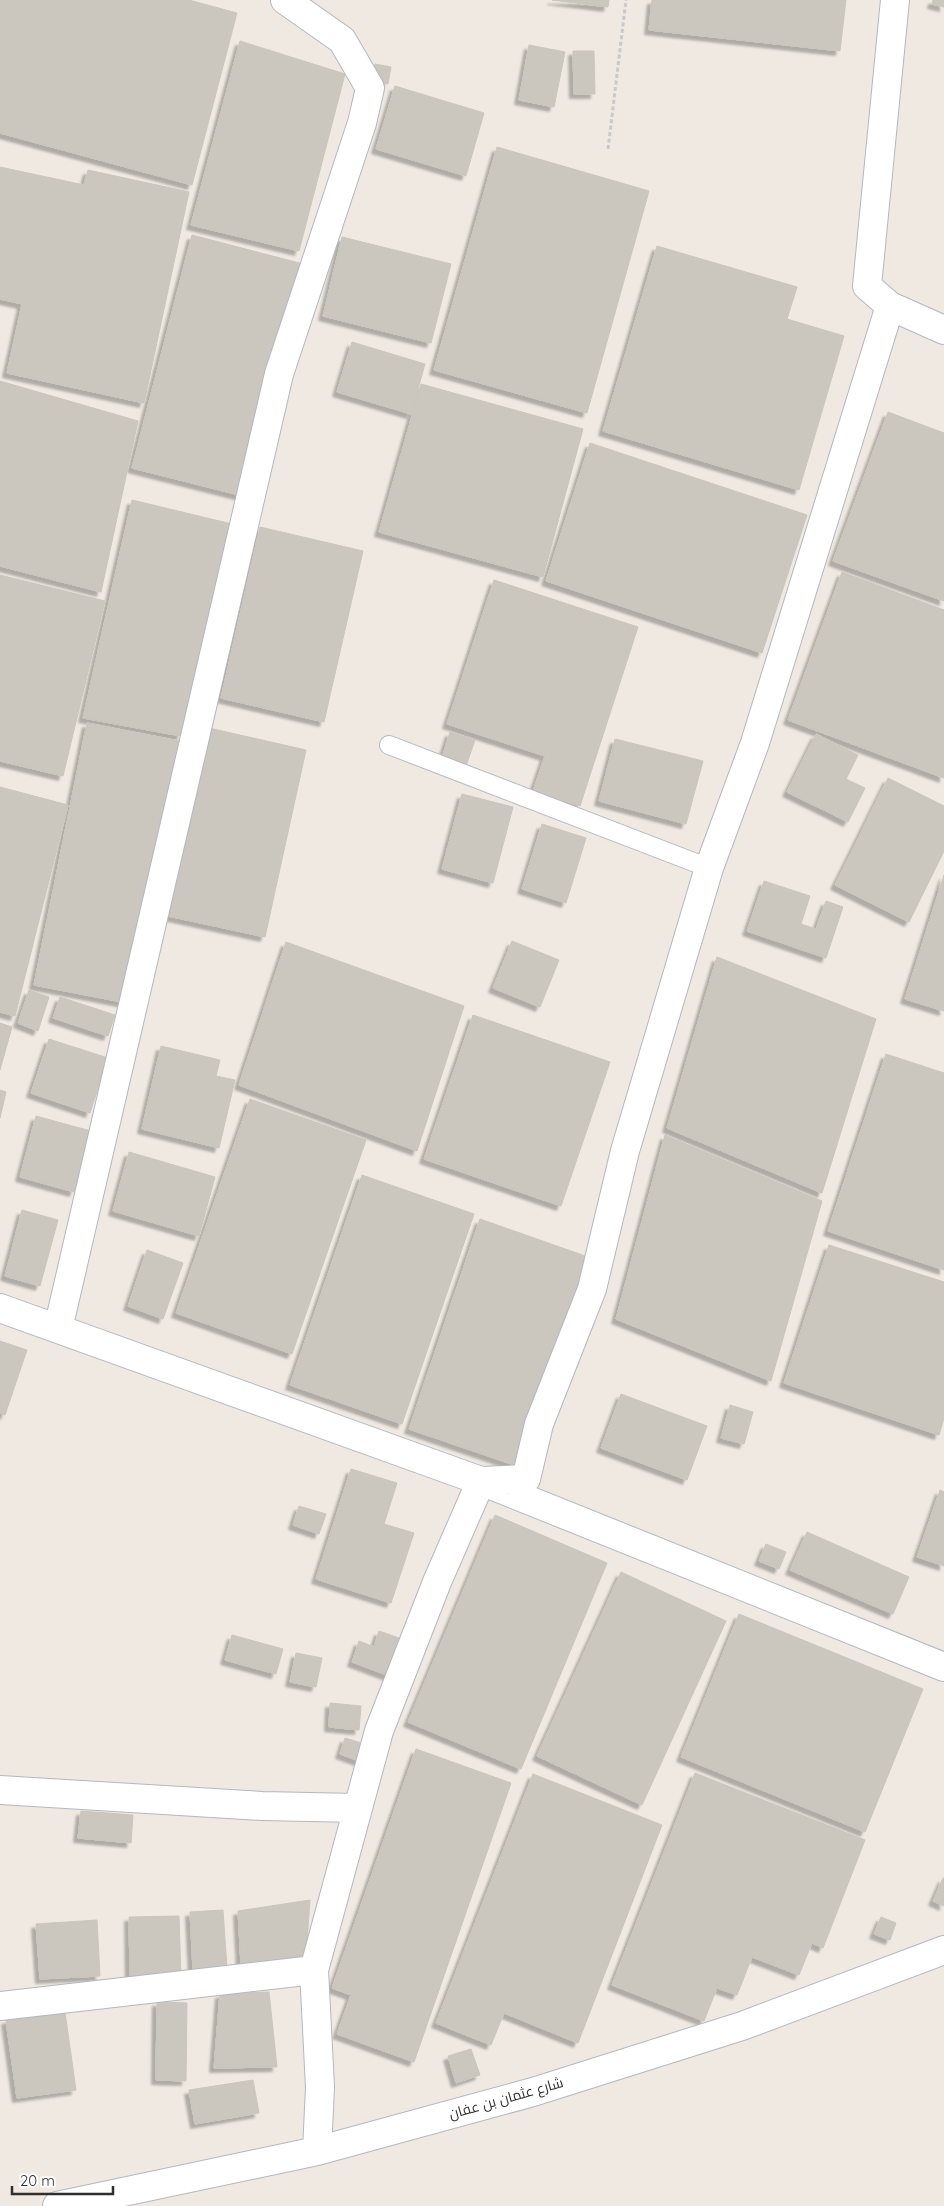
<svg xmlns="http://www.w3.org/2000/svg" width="944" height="2206" font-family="Quicksand,Cairo,sans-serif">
<defs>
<filter id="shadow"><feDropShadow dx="-4.5" dy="4.5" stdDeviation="1" flood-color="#0004"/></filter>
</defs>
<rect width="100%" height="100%" fill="#efe9e1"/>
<!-- building -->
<path fill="#cbc7bf" stroke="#cbc5ba" filter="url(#shadow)" d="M0 0H189L237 13 192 185 0 133Z
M552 0H609L608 7Z
M652 0H846L840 51 649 30Z
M933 0H944V7L932 4Z
M240 41 345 74 299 251 191 225Z
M529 45 565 52 554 107 519 100Z
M573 51H594L595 94H574Z
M375 64 391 67 388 84 372 81Z
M395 86 484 113 466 176 376 149Z
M497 147 649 191 587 413 434 370Z
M0 167 84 185 88 170 189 192 144 403 7 373 22 304 0 299Z
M192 235 307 265 247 497 132 468Z
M342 237 451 264 431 343 323 316Z
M657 246 797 287 787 319 844 336 799 490 603 431Z
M352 342 425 364 411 414 337 392Z
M0 381 138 421 101 592 0 566Z
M421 384 583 429 543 577 379 532Z
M888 412 944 433V601L833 561Z
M590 443 807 515 762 653 546 581Z
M132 500 232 524 181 736 83 718Z
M260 527 363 551 324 722 221 698Z
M842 572 944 610V778L788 720Z
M0 575 105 601 63 776 0 761Z
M494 580 638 627 580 806 533 791 545 756 447 724Z
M87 723 179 741 127 1003 34 985Z
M209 728 306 750 265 937 168 916Z
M450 732 475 740 466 766 442 758Z
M816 734 858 755 846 779 865 788 848 822 787 792Z
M615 739 703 761 686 824 599 801Z
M888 778 944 806V851L909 922 835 885Z
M0 787 68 805 15 1016 0 1012Z
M462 794 513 807 493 883 442 869Z
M542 824 586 838 566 903 522 889Z
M944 875V1011L905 999Z
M764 881 810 896 801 924 816 929 826 901 843 907 826 958 747 931Z
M512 941 559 960 540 1007 493 988Z
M286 942 464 1006 417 1151 239 1085Z
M717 957 876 1019 822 1193 667 1128Z
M29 990 49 997 38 1031 18 1023Z
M60 997 115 1015 108 1036 53 1018Z
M473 1015 610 1062 561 1206 424 1159Z
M0 1023 12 1027 0 1070Z
M49 1039 108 1058 90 1113 31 1093Z
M161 1046 220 1060 216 1076 235 1080 219 1148 142 1129Z
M886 1054 944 1073V1270L828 1231Z
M0 1090 6 1092 0 1118Z
M250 1099 366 1140 292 1354 176 1313Z
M36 1116 91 1131 74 1192 20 1177Z
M665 1135 822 1201 771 1381 616 1319Z
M129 1152 215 1177 199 1236 113 1211Z
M362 1175 474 1214 402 1424 290 1385Z
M22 1210 58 1220 40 1286 5 1276Z
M480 1219 591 1258 520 1467 409 1429Z
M829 1245 944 1282V1418L939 1435 784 1383Z
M147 1250 183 1263 163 1319 128 1306Z
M0 1341 27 1350 5 1415 0 1413Z
M621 1394 707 1426 687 1480 601 1448Z
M730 1405 753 1412 744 1444 721 1438Z
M351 1469 397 1483 384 1524 414 1533 391 1603 316 1579Z
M940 1490 944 1492V1566L917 1557Z
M299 1506 326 1514 319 1534 293 1525Z
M495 1515 607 1563 521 1769 408 1722Z
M807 1532 909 1577 893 1614 790 1570Z
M766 1544 786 1552 779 1569 759 1561Z
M621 1572 726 1621 642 1805 537 1756Z
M739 1614 923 1689 865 1832 681 1757Z
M379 1631 405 1640 392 1677 352 1662 359 1641 374 1647Z
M232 1635 283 1649 276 1674 225 1660Z
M296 1653 322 1658 316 1687 290 1682Z
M330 1703 361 1706 359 1730 329 1727Z
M345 1738 368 1745 362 1762 340 1754Z
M416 1749 511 1783 414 2062 337 2034 351 1995 332 1988Z
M695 1773 865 1840 823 1948 812 1943 799 1975 752 1957 737 1995 717 1988 704 2021 612 1985Z
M533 1774 662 1825 578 2043 504 2013 491 2045 436 2023Z
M81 1811 133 1815 131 1843 78 1838Z
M943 1878H944V1906L933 1901Z
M310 1900 306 1955 241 1965 238 1911Z
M223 1910 227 1968 193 1970 190 1912Z
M179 1916 181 1978 130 1979 129 1917Z
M881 1917 896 1923 890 1940 874 1934Z
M97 1920 100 1976 40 1979 36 1924Z
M269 1992 277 2067 214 2068 220 1994Z
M157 2002 187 2003 186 2081 156 2080Z
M65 2012 76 2090 17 2098 6 2020Z
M471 2049 480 2075 456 2083 448 2056Z
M253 2080 259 2113 195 2124 189 2090Z"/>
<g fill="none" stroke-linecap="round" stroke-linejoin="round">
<defs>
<path id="lane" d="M389 745 709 868"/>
<path id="street" d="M890 306 944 330
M0 1308 481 1481 944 1667
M58 1329 279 374 362 123 370 88 342 40 285 0
M0 1790 262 1806 357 1808
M0 2006 314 1970
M317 2151 320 2087 314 1970 379 1731 437 1582 481 1481 526 1479 539 1424 592 1289 625 1151 709 868 755 743 890 306 867 286 895 0
M57 2206 317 2151 533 2092 742 2026 944 1950"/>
</defs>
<!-- lane casing -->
<use href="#lane" stroke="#b4b7c1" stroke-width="20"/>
<!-- street casing -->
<use href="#street" stroke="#b4b7c1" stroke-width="30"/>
<!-- path -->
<path stroke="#c9c9c9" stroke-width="3" stroke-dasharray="4 2.5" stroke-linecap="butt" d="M608 149 626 0"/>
<!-- lane -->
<use href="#lane" stroke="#fff" stroke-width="18"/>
<!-- street -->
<use href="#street" stroke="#fff" stroke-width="28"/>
</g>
<g text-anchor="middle" stroke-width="4.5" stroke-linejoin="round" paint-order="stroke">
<!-- street labels -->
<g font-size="14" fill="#2e2e2e" stroke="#fff">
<text transform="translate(506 2098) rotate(-16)" y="5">شارع عثمان بن عفان</text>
</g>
</g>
<!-- scale -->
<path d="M12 2186v8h101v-8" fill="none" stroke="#2e2e2e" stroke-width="2.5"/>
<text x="20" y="2186" font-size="15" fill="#2e2e2e" stroke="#ffffff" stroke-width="4" paint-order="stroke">20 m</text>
</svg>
